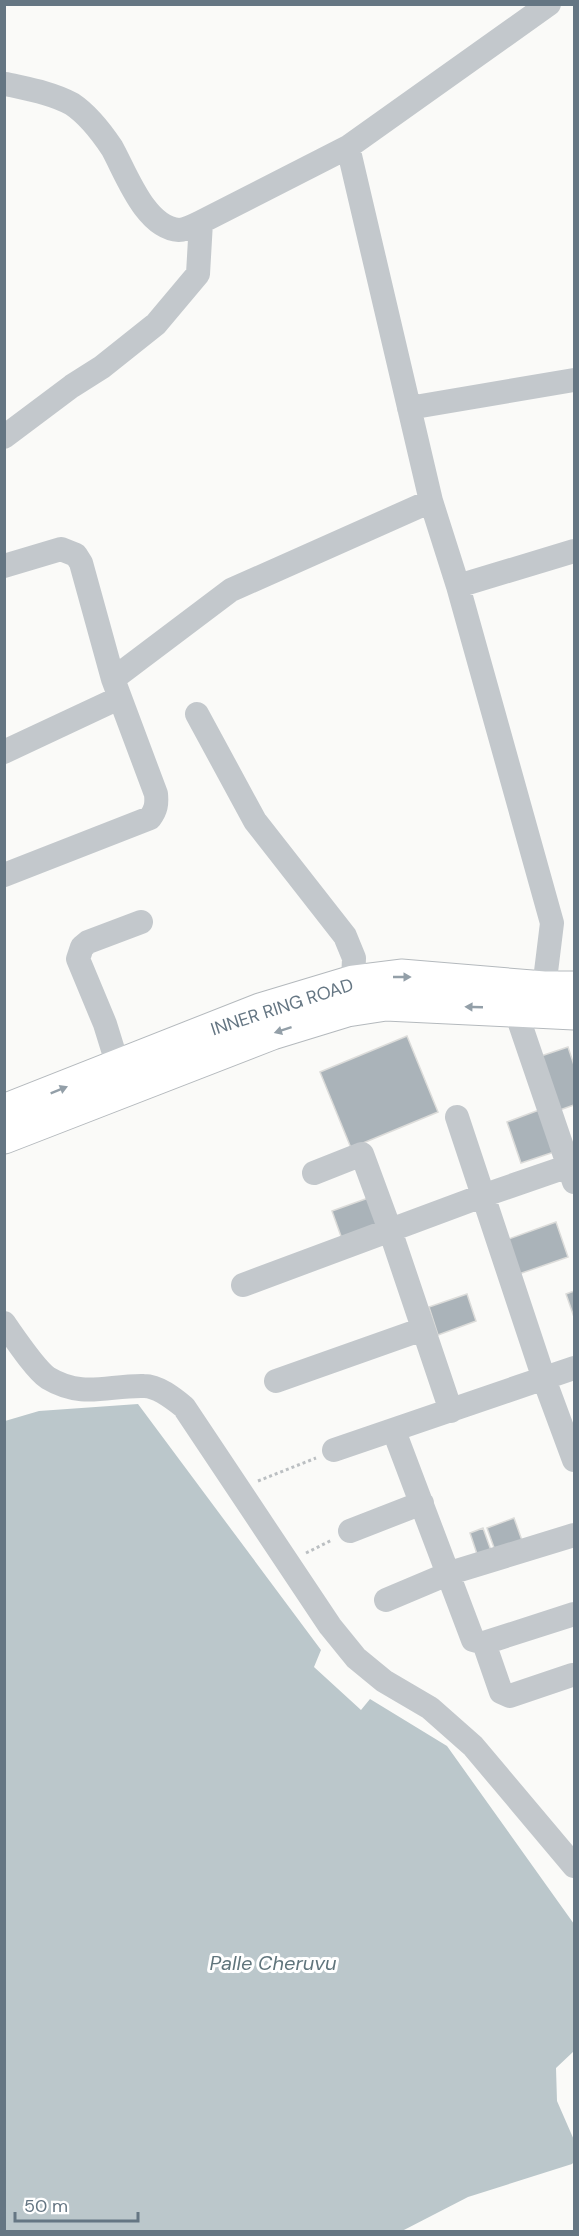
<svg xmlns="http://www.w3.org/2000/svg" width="579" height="2236" font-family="'DM Sans',sans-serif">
<rect width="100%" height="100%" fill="#fafaf8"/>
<!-- water -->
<path fill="#bbc7cb" d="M138 1404 321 1650 314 1667 361 1710 370 1699 447 1746 574 1924V2051L556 2068 557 2101 574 2140V2162L572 2164 468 2197 402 2231H5V1421L39 1411Z"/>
<!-- building -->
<path fill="#aab3b9" stroke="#dcdcda" stroke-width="1.5" d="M407 1036 438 1112 351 1148 320 1072Z
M568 1047 574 1065V1105L557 1111 538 1057Z
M539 1110 554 1152 521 1163 507 1122Z
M371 1197 381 1225 342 1239 332 1211Z
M556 1222 568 1257 516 1275 503 1241Z
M574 1291V1317L566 1294Z
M467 1294 476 1321 438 1335 429 1307Z
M514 1518 524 1546 497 1556 487 1528Z
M483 1528 493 1556 479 1560 470 1533Z"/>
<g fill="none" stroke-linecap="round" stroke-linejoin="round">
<defs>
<path id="highway" d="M4 1111 260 1010 353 982 401 976 544 988H574
M4 1137 272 1033 347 1010 386 1004 574 1013"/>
</defs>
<!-- highway casing -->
<use href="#highway" stroke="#b4b9bd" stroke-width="35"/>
<!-- path -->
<path stroke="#bbbfc2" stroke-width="3" stroke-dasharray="3 3" stroke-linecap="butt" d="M258 1481 316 1458
M306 1553 332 1540"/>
<!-- minor -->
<path stroke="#c3c8cc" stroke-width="24" d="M549 4 348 147 431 501 458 586 552 923 544 988 515 1009 574 1182
M6 84C28 89 52 93 72 104 87 114 102 133 112 148 126 173 145 228 179 230 185 230 195 225 201 222L348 147
M409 408 574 380
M4 437 72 386 102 367 156 324 198 274 201 222
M4 566 61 549 76 555 81 563 113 679 156 794C157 804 156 810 150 818L4 875
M458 586 574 551
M113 679 231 590 431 501
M197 714 255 821 345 936 354 958 353 982
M4 752 119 698
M118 1066 105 1024 78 959 82 947 88 942 141 922
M457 1117 544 1379 574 1460
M314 1173 362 1154 390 1230 451 1411
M243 1285 482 1196 569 1166
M4 1323C14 1337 35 1369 48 1378 83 1399 108 1385 144 1386 158 1386 173 1398 184 1407L330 1626 356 1658 384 1681 430 1708 473 1746 574 1866
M276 1381 423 1329
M394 1431 473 1640 484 1643 574 1614
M334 1450 574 1368
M350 1531 422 1503
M386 1600 450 1573 574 1535
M484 1643 501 1692 510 1696 572 1675"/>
<!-- highway -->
<use href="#highway" stroke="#fff" stroke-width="33"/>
</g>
<!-- one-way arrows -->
<defs><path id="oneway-solid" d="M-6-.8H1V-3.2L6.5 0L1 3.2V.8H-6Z" transform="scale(1.5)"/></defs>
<g fill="#939fa8">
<use href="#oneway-solid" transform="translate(402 977)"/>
<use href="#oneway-solid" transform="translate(474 1007) rotate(-178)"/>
<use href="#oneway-solid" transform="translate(283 1030) rotate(162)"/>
<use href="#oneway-solid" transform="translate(59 1090) rotate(-22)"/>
</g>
<g text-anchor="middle" stroke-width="6" stroke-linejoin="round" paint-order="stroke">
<!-- street labels -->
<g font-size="18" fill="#657683" stroke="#fff">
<text transform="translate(282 1007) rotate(-18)" y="6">INNER RING ROAD</text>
</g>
<!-- water labels -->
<g font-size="20" font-style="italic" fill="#60757c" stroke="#fff">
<text x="273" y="1970">Palle Cheruvu</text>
</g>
</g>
<!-- border -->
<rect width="579" height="2236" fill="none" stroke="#657683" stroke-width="12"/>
<!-- scale -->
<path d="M15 2212v9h123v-9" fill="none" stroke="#657683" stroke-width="3"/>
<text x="24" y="2212" font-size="18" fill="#657683" stroke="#ffffff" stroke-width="4.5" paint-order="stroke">50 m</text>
</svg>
